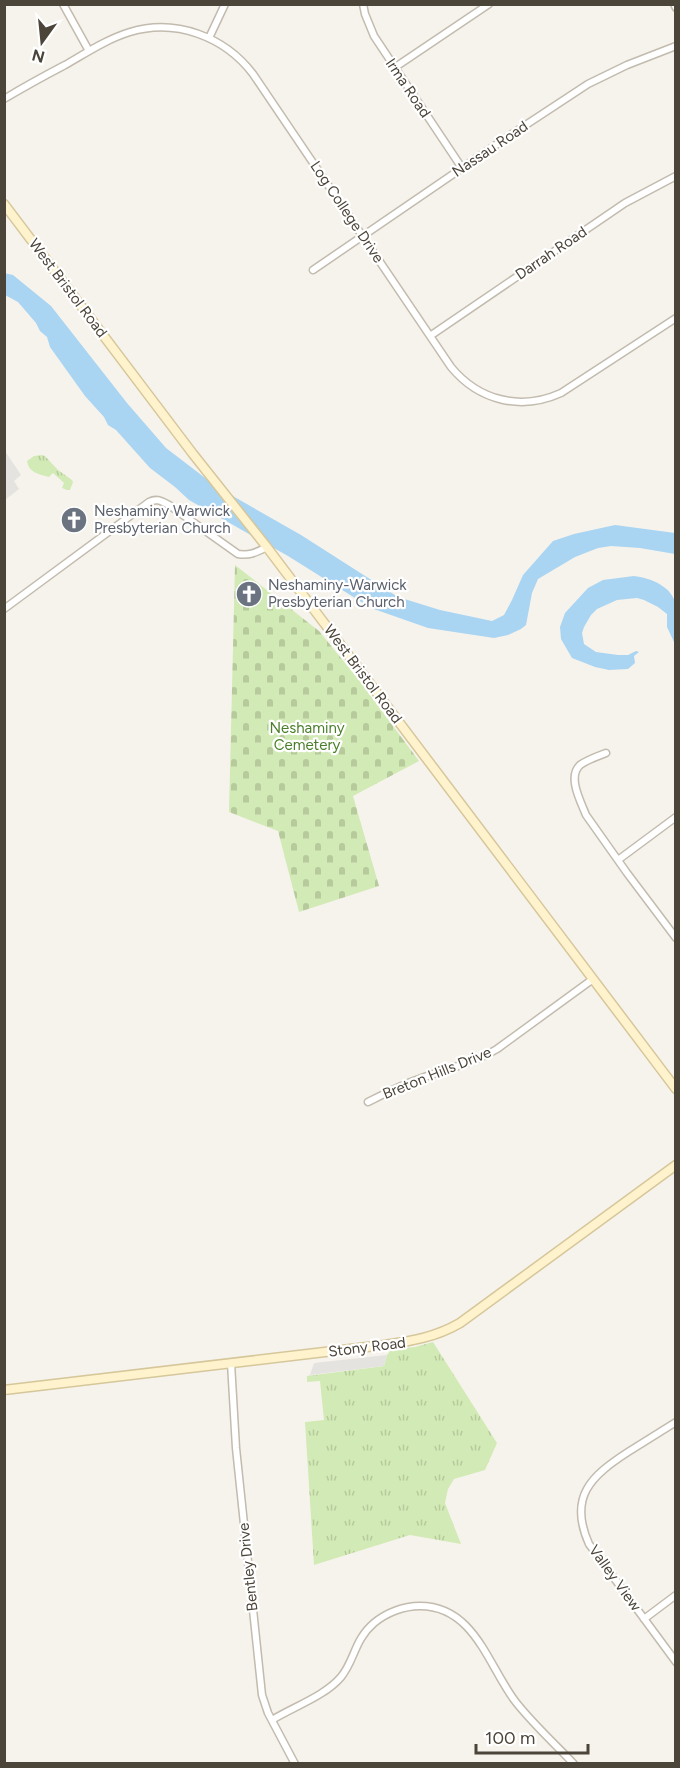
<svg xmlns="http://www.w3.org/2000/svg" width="680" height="1768" font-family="Figtree,sans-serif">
<defs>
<pattern id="grass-tufts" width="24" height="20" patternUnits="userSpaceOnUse" patternTransform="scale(1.5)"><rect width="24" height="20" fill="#d2eab5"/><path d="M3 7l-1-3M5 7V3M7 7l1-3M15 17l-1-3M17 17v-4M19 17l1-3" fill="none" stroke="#b6ca9c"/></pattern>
<pattern id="cemetery-stones" width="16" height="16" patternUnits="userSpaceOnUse" patternTransform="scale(1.5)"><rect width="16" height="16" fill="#d2eab5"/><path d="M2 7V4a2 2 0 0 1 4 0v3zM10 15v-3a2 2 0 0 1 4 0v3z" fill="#b6ca9c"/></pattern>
</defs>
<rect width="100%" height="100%" fill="#f6f3ec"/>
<!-- grass -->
<path fill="url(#grass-tufts)" d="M41 455 45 456 58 470 72 480 73 482 70 490H67L62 488 64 483 53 473 49 477C39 474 29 473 27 461L34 456Z
M433 1342 497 1443 485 1470 454 1479 448 1489 445 1503 461 1544 410 1535 314 1565 305 1422 324 1420 320 1381 307 1382V1376L384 1366 387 1355 392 1349 415 1347Z"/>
<!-- cemetery -->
<path fill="url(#cemetery-stones)" d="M235 565 319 631 358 679 419 761 353 796 379 886 299 912 278 831 229 812Z"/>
<!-- parking -->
<path fill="#e5e3e0" d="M5 451 21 475 14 481 19 489 5 500Z
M387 1355 384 1366 310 1375 314 1363Z"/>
<!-- water -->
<path fill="#a9d4f2" d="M4 273 13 275 51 306 127 403 166 448 217 487 301 535 398 597 440 610 492 621 504 615 512 600 523 575 553 541 574 534 615 525 675 533V554L640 548 611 546 598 548 575 557 538 579 532 593 526 625 521 629 508 635 494 638 428 628 371 608 288 556 189 500 175 487 150 468 116 430 108 425 104 417 85 396 50 347 47 337 40 331 36 323 18 302 5 295Z
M634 576C650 578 673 586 676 606 677 617 676 629 675 641L674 642 667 627V614L658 607 644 600 637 598 617 600 597 609 591 615 584 627 582 633 584 644 596 652 618 655H628L636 651 639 652 634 656 635 663 628 669 609 670 595 667 572 658 561 639 560 627 565 613 588 588 603 580Z"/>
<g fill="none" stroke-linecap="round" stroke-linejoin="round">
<defs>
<path id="street" d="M63 4 89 51
M363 4 365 14 374 36 462 168
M674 4 676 8
M209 38 225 4
M394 68 489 4
M4 99C24 87 44 76 65 65 86 53 107 39 130 32 176 18 225 37 253 74L451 367C479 401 521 411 561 393L676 318
M313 270 503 140 588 84 627 65 676 46
M430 336 625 203 676 176
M4 609 149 502C157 498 161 501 169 505L238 554C250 556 257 552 267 547
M606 753C598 756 587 760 580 765 567 777 581 802 586 815L627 873 676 938
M618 860 676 817
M368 1102C384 1094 401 1085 419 1079 445 1069 472 1064 497 1049L593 979
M231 1363 236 1448 262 1695 268 1713 295 1764
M676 1422C660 1432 644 1442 628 1452 591 1476 568 1497 589 1544L676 1662
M644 1619 676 1595
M272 1720C293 1707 325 1696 341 1677 355 1660 354 1640 374 1623 386 1613 403 1606 420 1606 474 1606 488 1665 515 1701 532 1723 554 1743 574 1764"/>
<path id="secondary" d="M4 204 193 454 266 546 676 1089
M4 1390 384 1345C412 1341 436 1337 460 1323L676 1165"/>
</defs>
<!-- street casing -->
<use href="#street" stroke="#c2bbae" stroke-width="9"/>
<!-- secondary casing -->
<use href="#secondary" stroke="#d6c79b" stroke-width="11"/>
<!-- street -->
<use href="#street" stroke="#fff" stroke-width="6"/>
<!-- secondary -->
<use href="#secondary" stroke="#fff3cd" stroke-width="8"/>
</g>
<!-- icons -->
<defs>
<symbol id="church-disc" viewBox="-11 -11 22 22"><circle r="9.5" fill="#6b7280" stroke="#fff"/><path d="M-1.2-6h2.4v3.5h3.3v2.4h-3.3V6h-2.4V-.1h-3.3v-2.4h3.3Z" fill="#fff"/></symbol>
</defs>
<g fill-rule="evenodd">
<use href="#church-disc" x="59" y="505" width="30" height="30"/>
<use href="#church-disc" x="234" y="579" width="30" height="30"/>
</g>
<g text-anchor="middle" stroke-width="4.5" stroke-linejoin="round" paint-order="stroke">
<!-- street labels -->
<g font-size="15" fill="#4b4439" stroke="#fff">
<text transform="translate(408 88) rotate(56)" y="5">Irma Road</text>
<text transform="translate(490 149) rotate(-34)" y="5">Nassau Road</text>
<text transform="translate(347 212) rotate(56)" y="5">Log College Drive</text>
<text transform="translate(551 253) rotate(-34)" y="5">Darrah Road</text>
<text transform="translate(68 288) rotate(53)" y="5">West Bristol Road</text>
<text transform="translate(363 674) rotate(53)" y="5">West Bristol Road</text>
<text transform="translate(437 1073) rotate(-22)" y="5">Breton Hills Drive</text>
<text transform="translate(367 1347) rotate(-7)" y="5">Stony Road</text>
<text transform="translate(248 1567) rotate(-96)" y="5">Bentley Drive</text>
<text transform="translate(615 1578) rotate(54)" y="5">Valley View</text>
</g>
<!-- worship labels -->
<g font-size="15" fill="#5b616d" stroke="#fff" text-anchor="start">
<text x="94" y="516">Neshaminy Warwick<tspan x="94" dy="17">Presbyterian Church</tspan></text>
<text x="268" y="590">Neshaminy-Warwick<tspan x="268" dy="17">Presbyterian Church</tspan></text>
</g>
<!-- park labels -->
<g font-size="15" fill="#4a7f2a" stroke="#fff">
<text x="307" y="733">Neshaminy<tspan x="307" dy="17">Cemetery</tspan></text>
</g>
</g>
<!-- border -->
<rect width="680" height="1768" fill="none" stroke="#4b4439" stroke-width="12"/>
<!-- north arrow -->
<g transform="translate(42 42) rotate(195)" stroke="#ffffff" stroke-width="4.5" paint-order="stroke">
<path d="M0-4.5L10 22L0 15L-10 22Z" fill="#4b4439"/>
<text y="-9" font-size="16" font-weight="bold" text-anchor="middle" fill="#4b4439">N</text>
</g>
<!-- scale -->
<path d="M476 1744v9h112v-9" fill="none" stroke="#4b4439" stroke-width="3"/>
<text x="485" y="1744" font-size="18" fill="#4b4439" stroke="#ffffff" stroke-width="4.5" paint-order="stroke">100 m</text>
</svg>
